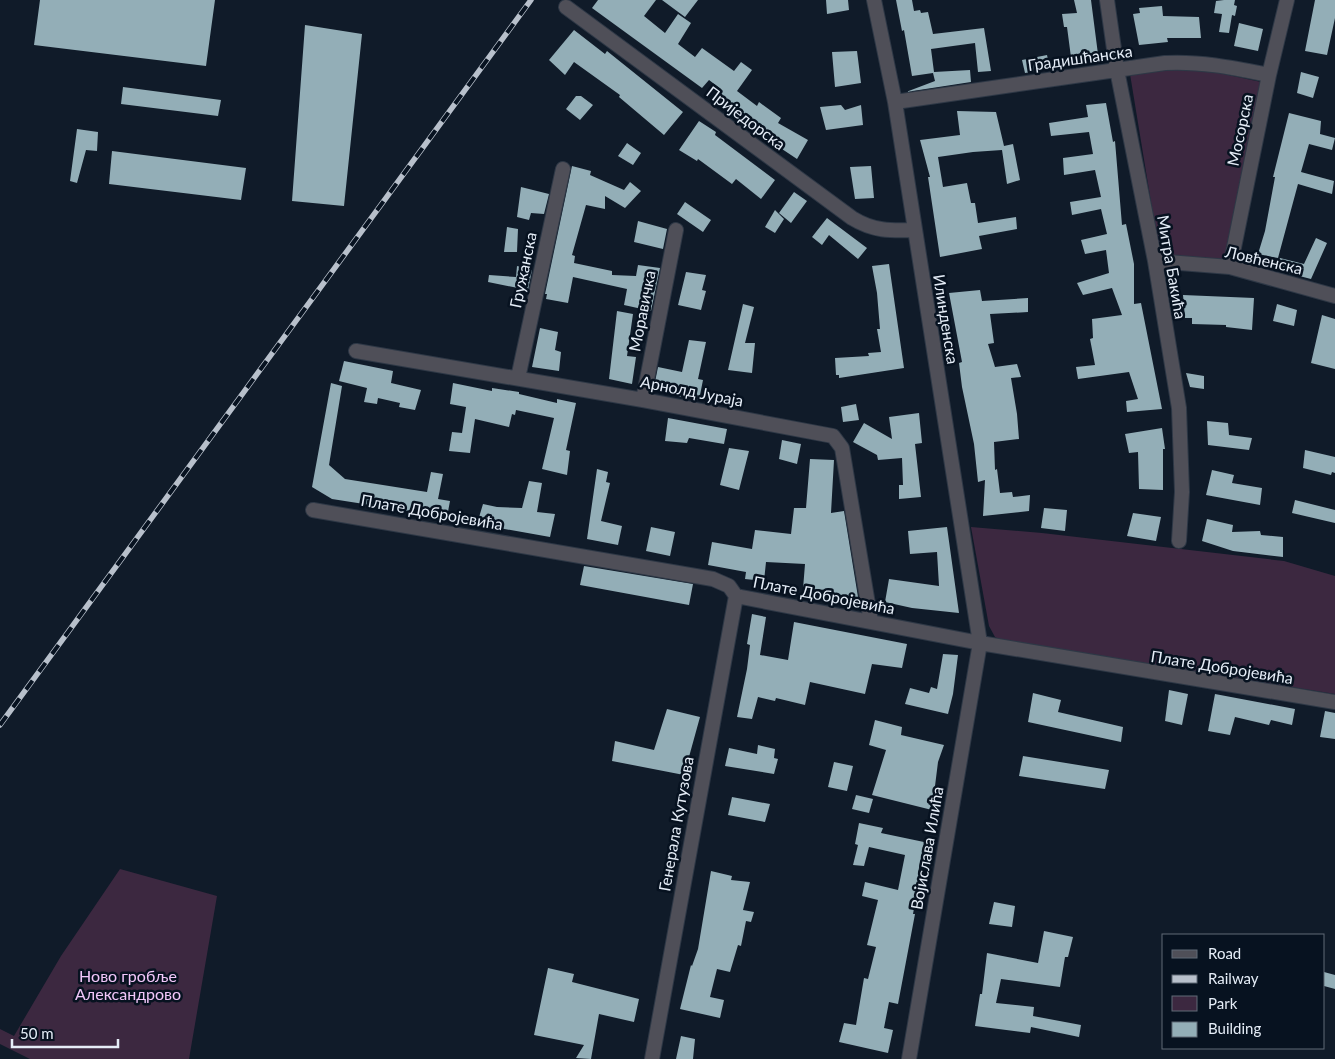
<svg xmlns="http://www.w3.org/2000/svg" width="1335" height="1059" font-family="Lato,sans-serif">
<rect width="100%" height="100%" fill="#101b29"/>
<!-- green -->
<path fill="#3c2840" d="M1167 69 1205 70 1261 82 1225 260 1160 257 1130 74Z
M971 527 1042 533 1284 561 1335 576V694L1001 640 995 637 989 626Z
M120 869 217 896 189 1059H30L0 1044V1029L14 1036 61 956Z"/>
<!-- building -->
<path fill="#93aeb7" d="M40 0H215L206 66 34 45Z
M598 0H656L644 16 665 33 678 14 691 23 678 44 695 57 702 48 734 71 741 62 752 70 737 91 757 106 759 102 781 118 778 123 808 140 797 159 782 149 784 146 745 122 747 120 716 96 721 89 709 80 702 88 592 8Z
M662 0H698L685 17Z
M826 0H848L849 10 827 14Z
M896 0H912L914 11 920 10 921 13 928 12 933 34 984 28 991 71 978 72 975 43 931 49 934 72 970 70 971 82 906 92 935 81 933 73 912 76 904 30 902 31Z
M1074 0H1091L1099 62 1072 65 1067 27H1064L1062 14 1077 13Z
M1224 0H1235L1234 5 1237 6 1235 16 1232 15 1229 33 1219 32 1222 14 1214 13 1216 1Z
M1315 0H1335V18L1327 55 1305 51Z
M1162 6 1163 16 1199 17 1201 38H1167L1168 42 1139 45 1133 14 1140 13 1139 8Z
M1239 23 1263 29 1258 51 1234 46Z
M305 25 362 34 344 206 292 201Z
M574 30 605 54 607 51 683 112 664 135 619 97 620 95 574 62 565 75 549 60Z
M857 51 861 83 835 87 832 52Z
M1047 55 1050 69 1025 73 1022 60Z
M1301 72 1319 77 1313 98 1297 93Z
M123 87 221 100 218 116 121 104Z
M576 96H581L593 105 580 120 566 109Z
M1106 103 1113 142 1115 141 1122 225 1126 224 1134 264V304L1141 303 1162 409 1127 412 1126 401 1138 399 1129 372 1078 379 1076 367 1095 365 1090 339 1093 338 1092 319 1122 315 1112 288 1083 295 1077 283 1109 273 1106 250 1085 254 1081 240 1107 234 1101 209 1072 215 1070 202 1101 197 1095 170 1064 175 1063 158 1093 154 1089 132 1051 136 1049 123 1088 117 1086 105Z
M841 105 845 110 861 105 863 125 826 130 820 107Z
M957 111 996 112 1004 146 1013 144 1020 180 1007 184 1002 150 973 152 938 157 943 187 967 183 971 203H975L978 223 1016 217 1017 229 979 236 982 249 940 257 928 177H930L920 140 960 135Z
M1289 113 1321 121 1320 134 1335 138 1332 150 1309 144 1301 172 1334 181 1332 194 1298 184 1278 258 1258 254 1265 231 1275 177H1273Z
M699 121 716 132 715 135 775 180 761 199 736 179 732 184 698 159 697 161 679 150Z
M77 129 98 132 97 151 86 150 77 183 70 181Z
M627 143 641 153 633 165 618 156Z
M112 151 246 168 241 200 109 184Z
M572 166 591 171 590 175 624 190 630 182 641 191 625 208 605 196V209L586 205 572 255 575 256 574 263 612 271V275L636 276 638 265 660 268 651 311 624 305 627 289 573 277 568 303 546 299 547 294H545Z
M871 166 874 198 855 199 850 167Z
M521 187 549 194 544 214 531 213 529 220 517 217Z
M794 192 807 201 791 223 779 213Z
M685 202 711 220 703 232 677 214Z
M775 210 784 219 775 233 765 227Z
M827 218 867 248 858 259 829 235 822 245 812 237Z
M638 221 667 229 663 249 634 242Z
M507 227 518 229 517 252H504Z
M1316 238 1327 243 1311 279 1276 270 1280 258 1304 264Z
M889 264 904 368 839 378V375H836L835 358 869 356 868 353 881 352 877 329H880L877 293 872 266Z
M517 266 532 270 528 290 488 282 489 275 516 277Z
M686 272 706 275 702 290 706 291 701 310 678 305Z
M980 290 982 301 1028 298V312L990 314 994 343 988 344 995 367 1017 364 1021 377 1011 378 1017 414 1019 439 994 442 995 470 997 469 1000 493 1012 492 1013 497 1030 495 1029 511 983 516 985 480 978 482 974 444 962 387 959 363 962 362 949 293Z
M1183 295 1254 298 1252 330 1226 327V325L1192 324V318H1185Z
M743 304 754 307 745 343H755L752 373 728 370Z
M1277 304 1297 310 1294 326 1273 321Z
M617 311 633 314 627 356 636 357 632 384 609 379Z
M1322 315 1335 319V369L1311 363Z
M540 328 558 332 555 350 561 352 559 371 532 367Z
M689 340 706 342 698 379 703 380 699 400 678 396V392L654 387 658 367 682 372Z
M344 361 393 371 391 383 421 390 415 410 399 407 400 403 378 398 377 404 364 402 367 388 339 381Z
M1186 373 1204 376V389L1190 387Z
M331 383 342 386 329 465 345 479 427 492 431 472 443 474 438 499 450 501 447 517 332 499 312 487Z
M453 383 492 391V388L519 392V394L557 403V399L576 403 566 450 570 451 567 475 542 469 554 418 516 410 515 415 512 414 509 427 475 419 470 453 449 451 452 432 462 433 466 407 450 404Z
M856 404 859 420 843 422 841 407Z
M919 413 922 443 915 444 921 497 899 499V485H903L902 458 878 460 877 455 853 442 864 423 892 439 889 417Z
M668 418 727 429 724 444 689 438 687 443 665 441Z
M1207 421 1228 423 1229 435 1252 438 1249 450 1208 445Z
M1162 428 1165 449H1163V490L1139 489 1138 452 1129 453 1125 434Z
M782 440 801 444 797 464 779 459Z
M729 448 749 451 739 490 720 485Z
M1305 450 1335 457V473L1332 472 1331 475 1303 468Z
M810 459 834 460 831 513 844 511 858 597 831 595 832 590 803 589 805 564 766 562 764 581 745 579 746 572 708 565 712 542 752 549 755 530 791 534 794 508H806Z
M597 469 608 472 606 482 610 483 601 521 622 526 618 545 587 539Z
M1212 470 1234 475 1232 483 1262 488 1260 505 1206 495Z
M529 481 542 483 537 512 555 514 550 537 477 524 483 504 497 507 522 508Z
M1295 500 1335 510V523L1292 513Z
M1044 508 1067 510 1065 531 1041 528Z
M1133 513 1161 517 1156 541 1127 536Z
M1207 519 1233 525 1232 532 1260 531 1261 535 1283 537V557L1233 551 1202 541Z
M651 527 675 532 670 556 646 551Z
M947 527 959 613 912 608 885 602 889 579 939 586 937 552 910 554 908 531Z
M584 566 693 584 689 605 580 585Z
M752 614 766 617 760 655 788 660 794 622 907 644 902 668 872 664 865 694 810 682 805 705 776 698 775 701 758 697 752 719 737 717 747 669 750 645 747 644Z
M943 654 958 655 953 694 948 714 905 704 910 688 929 693 931 687 937 689Z
M1169 690 1188 694 1182 725 1165 721Z
M1033 693 1061 700 1058 712 1123 727 1121 742 1028 722Z
M1215 694 1295 709 1292 725 1271 720 1269 725 1235 717 1230 735 1208 731Z
M667 709 700 717 684 775 612 761 615 741 654 750Z
M1325 711 1335 713V739L1320 737Z
M875 720 902 727 901 735 944 745 938 762 932 810 872 795 886 750 869 745Z
M758 745 775 749 774 758 778 759 774 774 725 766 729 748 757 754Z
M1023 756 1109 770 1105 789 1019 776Z
M834 762 853 766 847 791 828 787Z
M856 795 873 799 869 813 852 809Z
M732 797 770 804 765 822 728 815Z
M859 823 883 828 881 833 924 842 918 873 920 874 913 914H915L898 1004 889 1002 884 1028 893 1030 888 1053 839 1042 844 1023 856 1025 864 978 868 979 876 947 867 945 878 900 862 896 865 882 898 890 905 855 869 847 864 866 853 865 858 845 855 844Z
M711 871 732 876 731 880 750 882 743 910 754 912 751 922 746 921 741 946 738 945 730 972 717 969 710 997 724 1000 720 1018 680 1009 691 965 692 966 698 949Z
M994 902 1015 906 1012 927 989 924Z
M1044 931 1073 937 1068 957H1065L1060 987 1001 979 996 1003 1034 1007 1033 1016 1081 1025 1079 1037 1031 1027 1030 1033 975 1026 980 994H982L987 953 1038 963Z
M548 968 574 974 572 982 639 999 634 1022 599 1014 591 1059 576 1058 584 1045 534 1035Z
M1324 972 1335 975V989L1324 986Z
M681 1036 695 1039 693 1059H676Z"/>
<g fill="none" stroke-linecap="round" stroke-linejoin="round">
<defs>
<path id="street" d="M874 0 895 102 980 643 909 1059
M1107 0 1117 70 1155 261 1179 408 1182 492 1179 541
M566 7 852 218C873 231 890 231 915 230
M895 102 1165 63C1201 61 1234 68 1269 75
M1155 261 1230 267 1335 296
M1230 267 1269 75 1287 0
M356 351 643 400 833 436 842 448 871 622
M518 378 563 169
M643 400 676 230
M313 510 713 579 729 586 736 596 980 643 1335 702
M652 1059 736 596"/>
</defs>
<!-- street casing -->
<use href="#street" stroke="#2e3846" stroke-width="16"/>
<!-- street -->
<use href="#street" stroke="#4f4f58" stroke-width="14"/>
<defs>
<path id="rail" d="M0 725 531 0"/>
</defs>
<!-- rail casing -->
<use href="#rail" stroke="#b8c0cb" stroke-width="5.5"/>
<!-- rail -->
<use href="#rail" stroke="#071220" stroke-width="4" stroke-dasharray="11" stroke-linecap="butt"/>
</g>
<g text-anchor="middle" stroke-width="5" stroke-linejoin="round" paint-order="stroke">
<!-- street labels -->
<g font-size="16" fill="#e5edf7" stroke="#071220">
<text transform="translate(1080 58) rotate(-8)" y="6">Градишћанска</text>
<text transform="translate(746 118) rotate(37)" y="6">Приједорска</text>
<text transform="translate(1240 130) rotate(-78)" y="6">Мосорска</text>
<text transform="translate(1264 260) rotate(13)" y="6">Ловћенска</text>
<text transform="translate(1172 267) rotate(80)" y="6">Митра Бакића</text>
<text transform="translate(523 270) rotate(-78)" y="6">Гружанска</text>
<text transform="translate(642 311) rotate(-79)" y="6">Моравичка</text>
<text transform="translate(946 319) rotate(81)" y="6">Илинденска</text>
<text transform="translate(692 391) rotate(11)" y="6">Арнолд Јураја</text>
<text transform="translate(432 512) rotate(10)" y="6">Плате Добројевића</text>
<text transform="translate(824 595) rotate(11)" y="6">Плате Добројевића</text>
<text transform="translate(1222 667) rotate(9)" y="6">Плате Добројевића</text>
<text transform="translate(676 824) rotate(-80)" y="6">Генерала Кутузова</text>
<text transform="translate(927 848) rotate(-80)" y="6">Војислава Илића</text>
</g>
<!-- park labels -->
<g font-size="16" fill="#f1c6f9" stroke="#071220">
<text x="128" y="982">Ново гробље<tspan x="128" dy="18">Александрово</tspan></text>
</g>
</g>
<!-- legend -->
<rect x="1162" y="934" width="162" height="115" fill="#071220" stroke="#606a76"/>
<rect x="1172" y="950" width="25" height="8" fill="#4f4f58" stroke="#606a76"/>
<text x="1208" y="959" font-size="15" fill="#e5edf7">Road</text>
<rect x="1172" y="975" width="25" height="8" fill="#b8c0cb" stroke="#606a76"/>
<text x="1208" y="984" font-size="15" fill="#e5edf7">Railway</text>
<rect x="1172" y="996" width="25" height="15" fill="#3c2840" stroke="#606a76"/>
<text x="1208" y="1009" font-size="15" fill="#e5edf7">Park</text>
<rect x="1172" y="1022" width="25" height="15" fill="#93aeb7" stroke="#606a76"/>
<text x="1208" y="1034" font-size="15" fill="#e5edf7">Building</text>
<!-- scale -->
<path d="M12 1039v8h106v-8" fill="none" stroke="#e5edf7" stroke-width="2.5"/>
<text x="20" y="1039" font-size="15" fill="#e5edf7" stroke="#071220" stroke-width="4" paint-order="stroke">50 m</text>
</svg>
